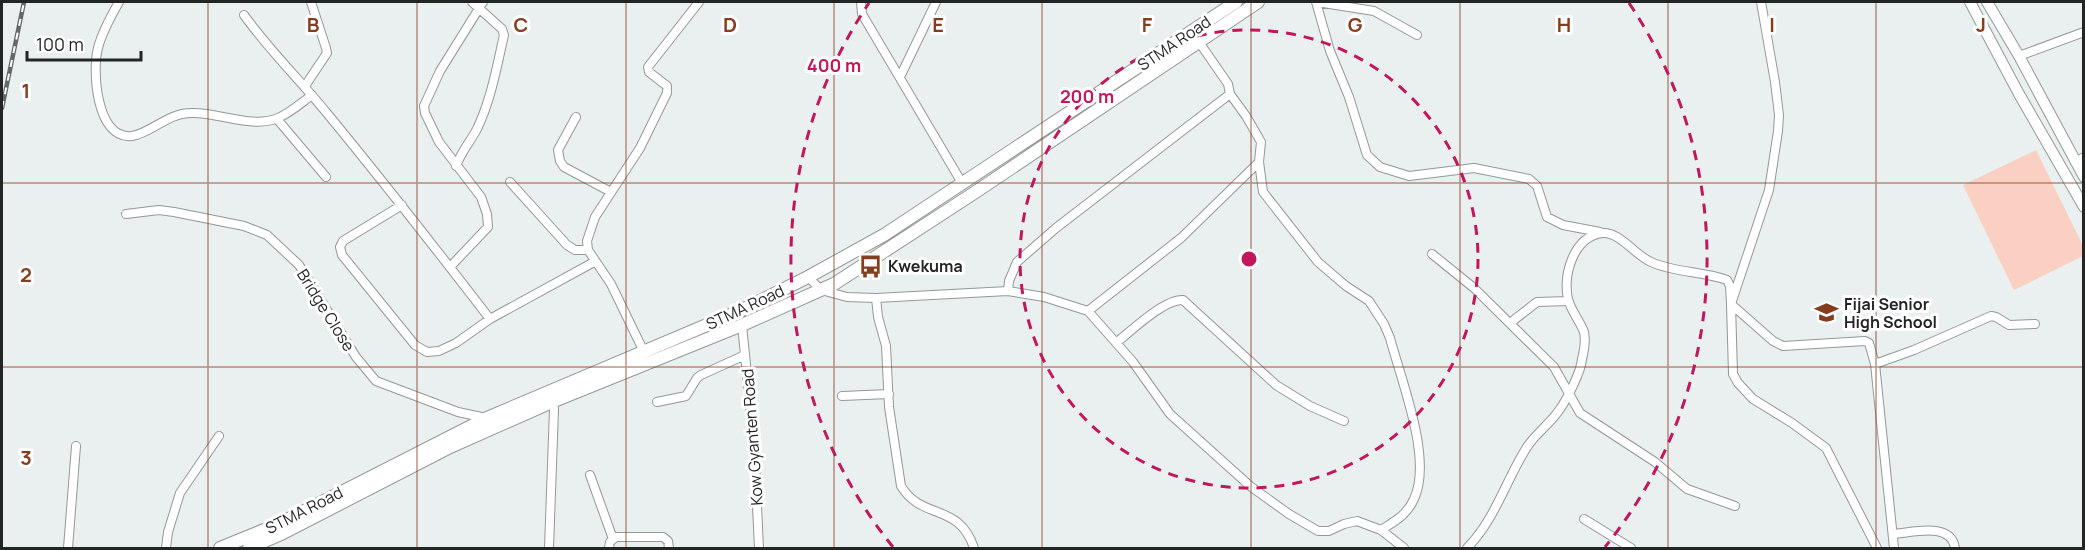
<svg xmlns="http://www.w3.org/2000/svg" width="2085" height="550" font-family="Manrope,sans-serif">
<rect width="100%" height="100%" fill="#eaeff0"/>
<!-- green -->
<path fill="#f9d0c1" d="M2036 150 2083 246V256L2014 290 1963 185Z"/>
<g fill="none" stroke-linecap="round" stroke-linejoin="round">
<defs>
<path id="minor" d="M119 2C111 16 102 32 98 48 92 70 96 140 132 136 151 133 168 113 191 113 219 112 252 129 278 118 290 113 301 103 312 95
M861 2 862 14 962 183
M1316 2 1330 51 1349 97 1367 155 1380 167 1409 176 1474 168 1529 179 1537 186 1547 217 1563 225 1600 232
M1317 2 1374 11 1417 35
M1761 2 1775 82 1779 115 1778 131 1769 190 1731 304 1733 374 1738 383 1753 399 1792 423 1826 448 1877 548
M244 15C269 50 299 79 326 112 382 180 436 249 490 319
M1199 42 1228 84 1230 94 1246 116 1261 142 1259 162 1263 192 1318 262 1346 286 1369 301 1384 324 1390 338C1401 380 1433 459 1414 499 1407 515 1395 521 1381 530
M2019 56 2084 32
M900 77 936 2
M305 86 327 53 326 48 311 2
M576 117 558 150 560 161 564 167 611 192
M277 119 326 177
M2075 162 2084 157
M456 166C461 152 470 142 477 129 491 100 497 66 504 35L502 29 472 2
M510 182 567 245 575 250H588
M402 205 343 241 340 247 342 255 415 345 427 352 439 351 456 343 490 319 594 262
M126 214 159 210 174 212 244 226 267 235 299 265 356 357 376 381 458 412 486 418
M1432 254 1474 288 1554 367 1580 413 1655 462 1687 489 1735 506
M450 267 488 227 487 214 481 197 439 142 425 113 424 106 440 71 483 2
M808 277 821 290 847 297 876 298 1008 291 1009 281 1017 262 1056 228 1230 94
M1008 291 1044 297 1088 311 1181 238 1259 162
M876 298 878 317 886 346 889 407 901 486C922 521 959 502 974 548
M1088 311 1133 362 1170 414 1250 486 1289 514 1318 531H1329L1344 524 1357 521 1381 530 1404 548
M1510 323 1537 302 1568 301
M742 325 754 444 759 548
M1116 343C1131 331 1164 299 1183 300L1276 385 1310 406 1344 421
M644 352 611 284 588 250 587 241 595 217 640 148 667 93V86L649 72 648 67 699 2
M1875 364 1914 350 1991 316 1996 317 2009 325 2035 324
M842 396 889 394
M657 402 686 396 697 378 701 375 745 355
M590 475 613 539
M1584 519 1631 548
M1893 534C1912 533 1951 521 1955 548
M68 548 76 446
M166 548 168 532 180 493 219 436
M549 548 554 409 552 396
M609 548 610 542 616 537H663L668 541 669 548
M1467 548C1495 520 1506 480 1527 447 1536 433 1551 423 1560 409 1567 399 1581 372 1582 359 1584 351 1586 341 1584 332 1580 321 1571 311 1568 299 1563 275 1573 237 1602 233 1619 231 1635 255 1651 262 1675 273 1703 271 1727 280L1730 286 1731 304 1773 341 1783 346 1865 341 1869 343 1875 364 1894 548"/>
<path id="tertiary" d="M1970 2 2019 94 2084 207
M1987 2 2019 56 2084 177"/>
<path id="secondary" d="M220 548 279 524 487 418 740 311 808 277 884 235 1236 2
M249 548 283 533 450 447 554 401 742 325 834 284 974 193 1258 2"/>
</defs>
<!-- minor casing -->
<use href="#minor" stroke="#939898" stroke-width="10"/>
<!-- tertiary casing -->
<use href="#tertiary" stroke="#939898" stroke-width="12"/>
<!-- secondary casing -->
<use href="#secondary" stroke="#939898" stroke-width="14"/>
<!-- minor -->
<use href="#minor" stroke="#fff" stroke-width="8"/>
<!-- tertiary -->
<use href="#tertiary" stroke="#fff" stroke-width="10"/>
<!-- secondary -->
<use href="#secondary" stroke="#fff" stroke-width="12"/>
<defs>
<path id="rail" d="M2 108 24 2"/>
</defs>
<!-- rail casing -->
<use href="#rail" stroke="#656868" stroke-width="4.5"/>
<!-- rail -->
<use href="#rail" stroke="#fff" stroke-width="2" stroke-dasharray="7" stroke-linecap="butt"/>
</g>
<!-- grid -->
<path fill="none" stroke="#853d1f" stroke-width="1.5" stroke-opacity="0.55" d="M208 2V548M417 2V548M626 2V548M834 2V548M1042 2V548M1251 2V548M1460 2V548M1668 2V548M1876 2V548M2 183H2084M2 367H2084"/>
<!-- distance rings -->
<g fill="none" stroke="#c2185b" stroke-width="3" stroke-dasharray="10 8">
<circle cx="1249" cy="259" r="229"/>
<path d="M893 547A458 458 0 0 1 869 3M1629 3A458 458 0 0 1 1605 547"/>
</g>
<!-- icons -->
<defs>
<symbol id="bus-bare" viewBox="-9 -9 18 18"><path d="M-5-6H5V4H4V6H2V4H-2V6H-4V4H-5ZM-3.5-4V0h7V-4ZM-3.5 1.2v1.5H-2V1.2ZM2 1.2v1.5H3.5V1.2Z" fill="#853d1f" stroke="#fff" stroke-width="2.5" paint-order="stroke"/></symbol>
<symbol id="school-bare" viewBox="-9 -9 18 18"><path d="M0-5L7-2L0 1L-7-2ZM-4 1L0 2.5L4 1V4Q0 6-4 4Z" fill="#853d1f" stroke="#fff" stroke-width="2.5" paint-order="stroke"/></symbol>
</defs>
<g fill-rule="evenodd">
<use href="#bus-bare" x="854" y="250" width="33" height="33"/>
<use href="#school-bare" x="1810" y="296" width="33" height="33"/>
</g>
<g text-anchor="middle" stroke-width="6" stroke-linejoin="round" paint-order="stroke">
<!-- street labels -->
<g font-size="16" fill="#232525" stroke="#fff">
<text transform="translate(1174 43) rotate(-34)" y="6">STMA Road</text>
<text transform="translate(745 307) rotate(-25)" y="6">STMA Road</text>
<text transform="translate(326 310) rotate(58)" y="6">Bridge Close</text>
<text transform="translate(752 437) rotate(-94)" y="6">Kow Gyanten Road</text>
<text transform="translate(304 510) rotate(-27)" y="6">STMA Road</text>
</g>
<!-- poi labels -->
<g font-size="16" font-weight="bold" fill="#232525" stroke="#fff" text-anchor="start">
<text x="888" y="272">Kwekuma</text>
<text x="1844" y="310">Fijai Senior<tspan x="1844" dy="18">High School</tspan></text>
</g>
</g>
<g font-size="20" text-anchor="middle" font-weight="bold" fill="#853d1f" stroke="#fff" stroke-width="6" stroke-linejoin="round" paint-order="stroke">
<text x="313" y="32">B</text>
<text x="521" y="32">C</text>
<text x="730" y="32">D</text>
<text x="938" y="32">E</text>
<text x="1147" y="32">F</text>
<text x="1355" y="32">G</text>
<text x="1564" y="32">H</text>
<text x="1772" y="32">I</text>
<text x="1981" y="32">J</text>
<text x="26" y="98">1</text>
<text x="26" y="282">2</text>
<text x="26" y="465">3</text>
</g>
<circle cx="1249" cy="259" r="9" fill="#c2185b" stroke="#fff" stroke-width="3"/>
<g font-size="18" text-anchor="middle" font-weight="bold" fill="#c2185b" stroke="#fff" stroke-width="6" stroke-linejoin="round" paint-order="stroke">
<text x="834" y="72">400 m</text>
<text x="1087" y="103">200 m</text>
</g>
<!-- border -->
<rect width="2085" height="550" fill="none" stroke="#232525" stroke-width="6"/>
<!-- scale -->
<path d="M27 51v9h114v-9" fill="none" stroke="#232525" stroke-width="3"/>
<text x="36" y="51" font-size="18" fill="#232525" stroke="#ffffff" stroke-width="4.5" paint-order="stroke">100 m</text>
</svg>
